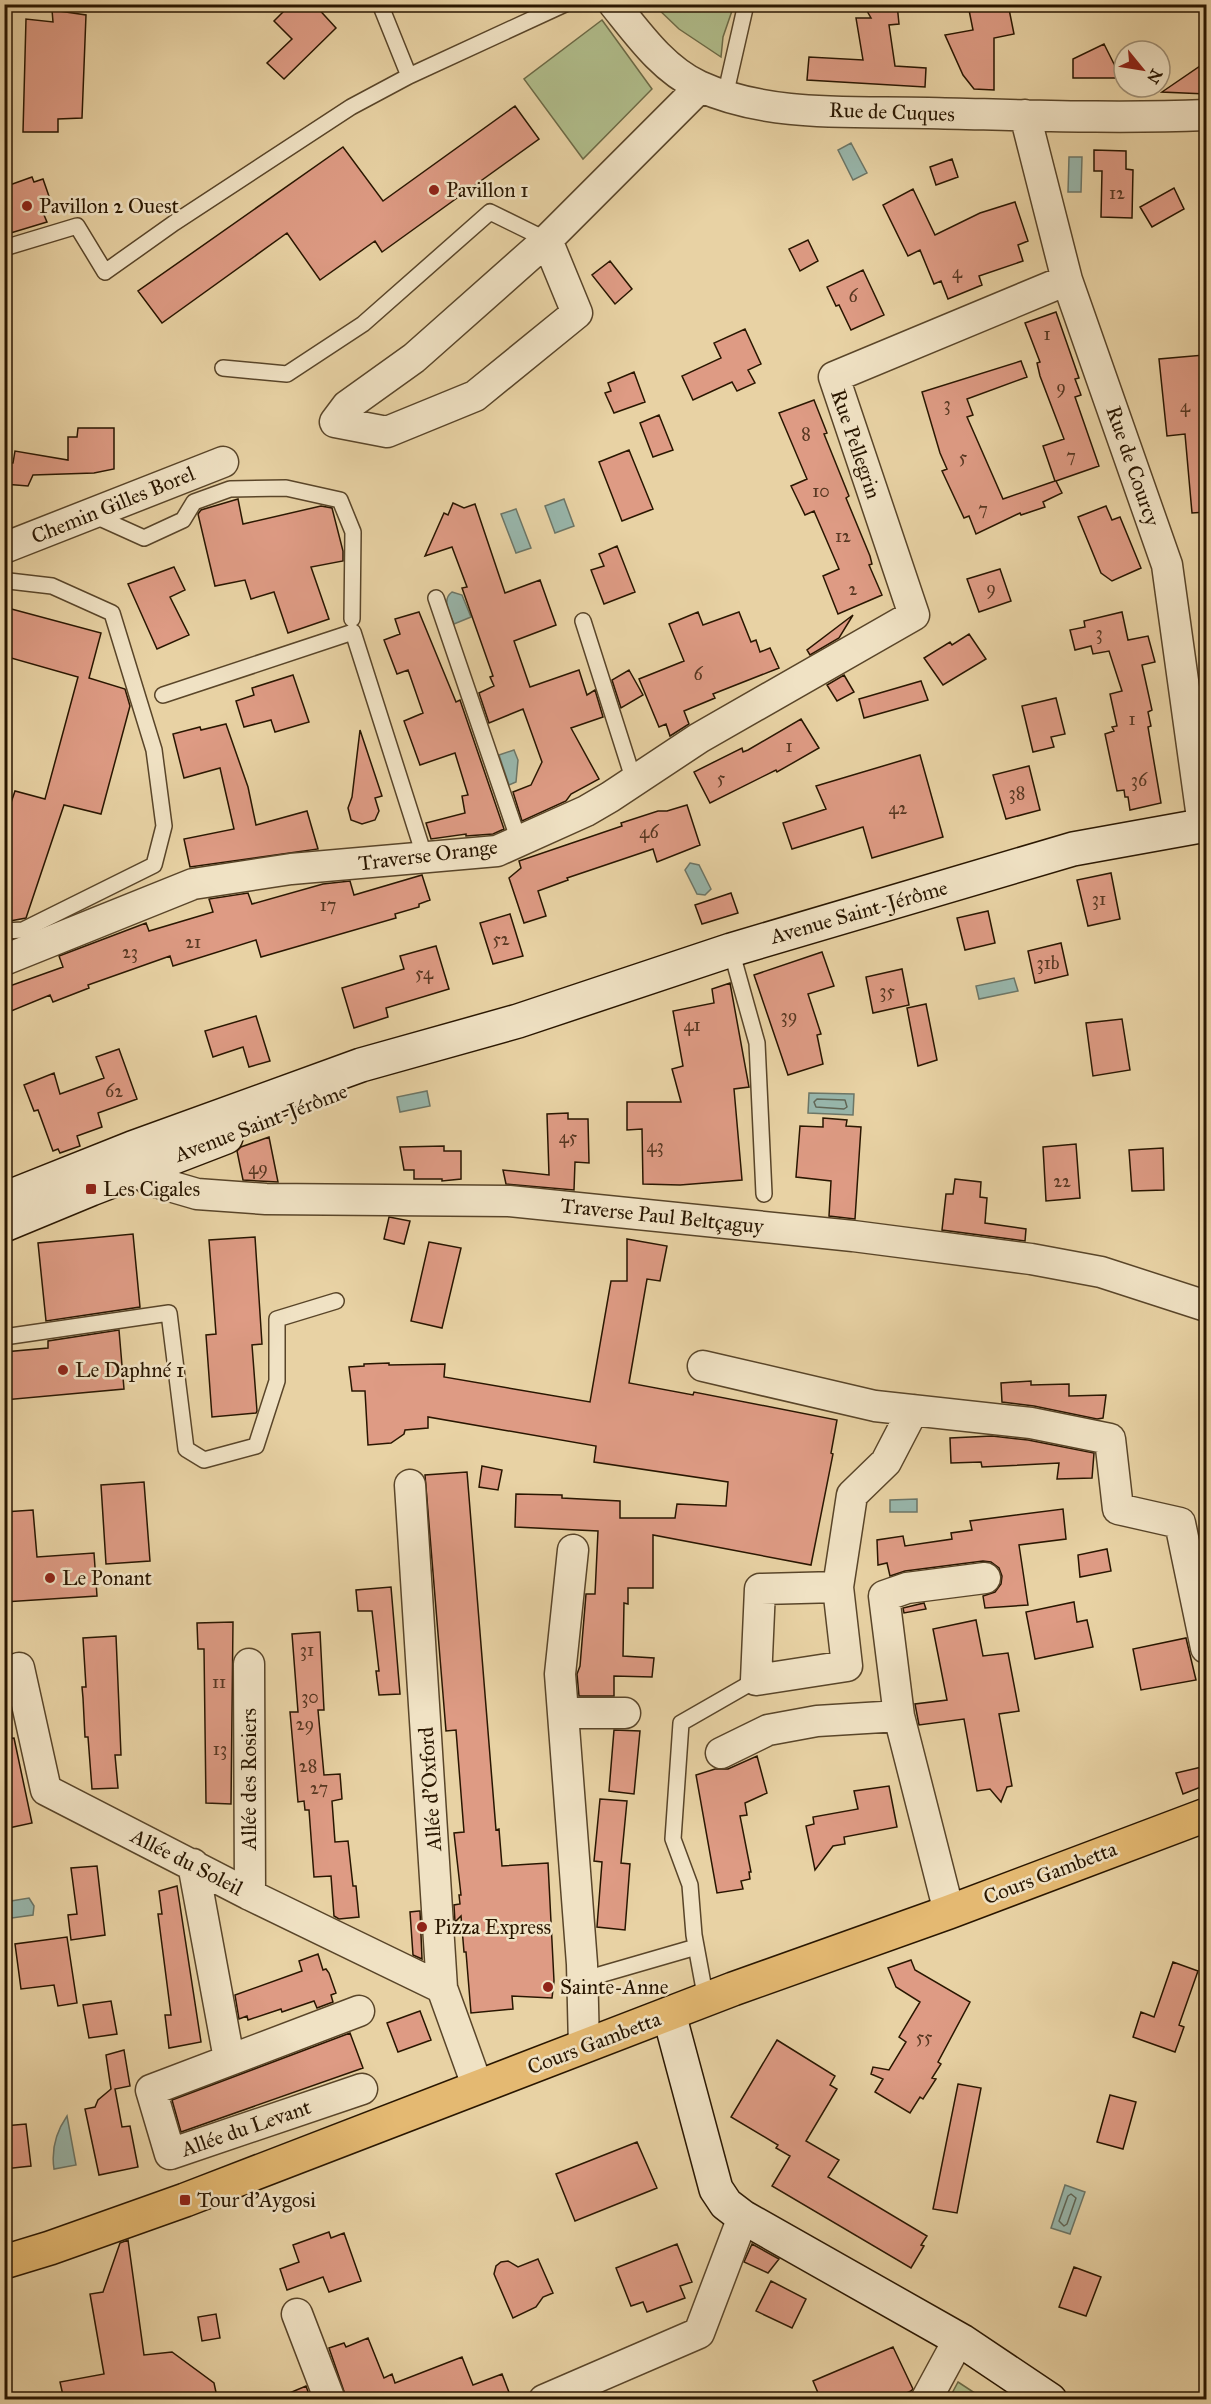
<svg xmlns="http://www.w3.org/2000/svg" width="1211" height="2404" font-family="'IM FELL Great Primer',serif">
<rect width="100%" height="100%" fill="#e8d2a4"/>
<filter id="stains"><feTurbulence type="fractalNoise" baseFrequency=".00333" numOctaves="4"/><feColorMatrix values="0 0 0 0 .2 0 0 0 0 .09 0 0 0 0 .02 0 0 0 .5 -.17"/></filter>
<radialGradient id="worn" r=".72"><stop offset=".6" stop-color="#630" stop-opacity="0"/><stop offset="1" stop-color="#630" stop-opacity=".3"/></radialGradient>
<!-- green -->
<path fill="#b0bd8b" stroke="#6c6a46" stroke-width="1.5" d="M654 5H734L723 37 721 57 679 29Z
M602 20 652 89 583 159 524 79Z
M958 2382 984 2399H949Z"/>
<!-- water -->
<path fill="#98b6ab" stroke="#6c7667" stroke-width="1.5" d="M851 143 867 173 853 180 838 150Z
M1069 157H1082L1081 192H1068Z
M564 499 574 526 555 533 545 506Z
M516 509 531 548 516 553 501 514Z
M452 592 462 595 471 617 454 624C450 613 441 600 452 592Z
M514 750 518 760 516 782 509 785 499 755Z
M690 863 699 865 711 889 705 895 697 894 685 870Z
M1014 978 1018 991 979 999 976 986Z
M427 1091 430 1106 400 1112 397 1097Z
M809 1093 854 1094 853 1115 808 1113Z
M917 1499V1512H890V1500Z
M29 1898 34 1906 33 1915 5 1919V1905L11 1901Z
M67 2116 76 2165 54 2169C51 2149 56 2132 67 2116Z
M1065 2185 1085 2192 1070 2234 1051 2228Z"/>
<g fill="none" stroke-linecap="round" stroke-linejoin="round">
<!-- shore -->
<path stroke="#606656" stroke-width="1.5" d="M817 1099 845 1100 847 1107 844 1109 816 1107 814 1102Z
M1071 2194 1076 2198 1067 2224 1064 2226 1059 2221 1068 2196Z"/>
</g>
<!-- building -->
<path fill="#de9b84" stroke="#291600" stroke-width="1.5" d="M291 4H314L336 28 284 79 267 63 292 39 274 21Z
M863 4H897L899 24 889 25 895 66 926 68 925 87 807 80 809 57 863 60 856 18H871Z
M1001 4H1008L1014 34 994 38V90L974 89 963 75 945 35 973 30 969 10Z
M52 10 86 15 82 118 58 119V132H23L26 19 53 22Z
M1104 44 1121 78H1073V59Z
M1206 62V94L1162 92Z
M515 106 539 139 382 252 375 241 320 280 287 233 162 323 138 291 343 147 383 201Z
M1094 150 1126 151V169L1133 170 1132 218 1101 217 1102 171H1094Z
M952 159 958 177 936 185 930 167Z
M32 177 34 182 43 179 52 205 41 208 47 222 4 235V187Z
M1174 188 1184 209 1152 227 1140 207Z
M913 189 935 235 980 213 1015 202 1028 241 1018 245 1023 261 979 276 982 285 948 299 941 281 934 284 920 250 908 256 883 205Z
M808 240 818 261 800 271 789 249Z
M610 261 632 289 615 304 592 275Z
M863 270 884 315 851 330 839 305 836 306 827 287Z
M1056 312 1079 378 1075 379 1081 395 1075 397 1099 466 1056 481 1062 493 1043 502 1045 507 1021 515 1020 513 976 534 969 516 964 518 942 471 947 469 940 453 922 392 1021 361 1027 377 967 399 973 415 967 417 1003 499 1055 481 1043 446 1064 439 1040 376 1037 363 1040 362 1025 323Z
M745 329 761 364 748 370 755 383 737 391 732 382 693 400 682 376 721 358 714 343Z
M1204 355 1206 380V512L1192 513 1185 434 1167 436 1159 359Z
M634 372 645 402 614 413 605 393 611 391 608 383Z
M814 400 827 433 824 434 849 496 846 498 870 556 872 564 869 565 882 595 838 614 823 576 839 569 814 511 805 515 791 486 807 479 779 413Z
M659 415 673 450 653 457 640 423Z
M78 428H114V469L94 473 33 475 28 486 4 484V462L13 463 15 451 68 460V437H77Z
M629 450 653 509 622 521 599 462Z
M238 499 243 524 321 506 332 508 343 551V561L311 567 329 619 288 633 274 592 251 599 245 580 215 586 198 514 201 510Z
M453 503 464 508 475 504 505 593 540 580 556 625 514 641 530 687 579 670 587 695 595 690 603 717 571 728 599 779 571 794 566 801 522 821 513 792 531 785 542 762 523 709 489 723 479 693 494 686 490 677 493 676 462 588 467 587 452 547 425 556 444 513 448 515Z
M1106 506 1112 520 1120 517 1141 568 1112 581 1101 573 1078 517Z
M617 546 635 592 604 604 591 570 604 566 599 554Z
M174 567 185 590 170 597 189 635 157 649 128 584Z
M1000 569 1011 601 979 612 967 579Z
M4 607 101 633 89 678 125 689 130 706 101 814 64 805 26 918 10 921 4 919V823L15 791 45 799 78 677 4 656Z
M419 612 456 702 460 700 504 829 493 834 466 836V834L431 839 426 823 465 813 462 796 468 795 455 753 420 765 404 721 423 713 408 670 397 674 384 640 400 634 395 619Z
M698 612 703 625 739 612 751 642 756 640 760 652 770 648 779 668 713 694 715 698 684 711 689 724 670 736 666 724 659 727 639 679 684 661 669 624Z
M1122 612 1128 640 1148 636 1155 662 1142 665 1152 710 1148 712 1151 726 1148 727 1161 803 1130 810 1128 797H1125L1124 790 1117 791 1105 734 1114 731 1112 727 1117 726 1110 694 1122 691 1109 651 1093 654 1091 646 1075 650 1070 630 1085 627 1084 621Z
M853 615 839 638 810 655 807 650Z
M969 634 986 659 943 685 924 658 950 642 952 645Z
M629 670 643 695 621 708 612 680Z
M293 675 309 722 275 732 271 720 244 727 236 701 254 695 252 688Z
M844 675 854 692 837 701 827 685Z
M921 681 928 700 864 718 859 699Z
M1056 698 1065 734 1051 737 1054 747 1033 752 1022 706Z
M801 719 819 748 777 772 776 770 710 803 694 772 742 748 743 752 748 750Z
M226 724 248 787 256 825 307 811 318 849 190 867 184 839 234 829 220 768 184 778 173 734 200 727 201 730Z
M360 730 382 796 375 798 379 811 375 820 362 824 351 820 348 808 352 797Z
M920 755 943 837 872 858 863 827 792 849 783 823 826 809 816 786Z
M1029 766 1040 810 1006 819 993 775Z
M687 805 700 845 657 862 653 849 567 878 568 880 538 891 546 916 524 923 509 878 521 868 519 861 622 826 621 823 658 811H667Z
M1111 873 1120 919 1088 926 1077 880Z
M422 875 430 900 419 904V907L395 914 396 918 261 957 256 940 173 966 170 956 88 985 89 988 53 1002 50 995 4 1014V988L63 967 59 956 146 923 149 931 213 912 209 899 248 893 252 904 323 884 350 881 354 895Z
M731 893 738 913 702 924 695 905Z
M988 911 995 943 965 950 957 918Z
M510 914 523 956 493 964 480 923Z
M1061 943 1068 975 1035 983 1028 951Z
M436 946 449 989 386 1008 388 1017 354 1028 342 988 404 969 400 956Z
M822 952 834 986 808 994 821 1034 817 1035 823 1064 788 1075 754 975Z
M902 969 909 1005 873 1013 866 977Z
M730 983 749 1087 734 1089 742 1180 680 1185 643 1184 642 1129 627 1130V1102H681L672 1069 683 1066 673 1011 714 1003 712 989Z
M926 1004 937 1060 918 1066 907 1008Z
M256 1016 270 1061 249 1067 243 1047 213 1057 205 1031Z
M1122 1019 1130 1070 1093 1076 1086 1023Z
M119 1049 137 1099 98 1113 102 1127 77 1136 80 1146 60 1153 58 1149 53 1151 38 1110 34 1111 24 1085 54 1073 60 1094 104 1078 96 1057Z
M568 1113V1119H588L589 1163 575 1162 574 1190 506 1184 503 1170 549 1175 547 1114Z
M823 1118 847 1120 846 1126 861 1127 855 1219 829 1216 831 1181 796 1177 800 1126 823 1127Z
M269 1137 278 1182 243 1180 237 1151 241 1147Z
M1076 1144 1080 1198 1046 1201 1043 1147Z
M444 1146V1151H461V1179L442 1181V1179H414V1170H404L400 1147Z
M1163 1148 1164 1190 1132 1191 1129 1150Z
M955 1179 981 1182 980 1197 987 1198 985 1223 1026 1229 1025 1241 942 1230 946 1194H953Z
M389 1217 410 1221 404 1244 384 1239Z
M133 1234 140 1307 46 1321 38 1243Z
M255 1237 262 1344 252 1345 257 1411 256 1413 212 1417 206 1335 216 1334 209 1240Z
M627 1239 667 1246 660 1281 647 1279 629 1383 693 1395 694 1392 837 1420 831 1453 833 1454 811 1565 653 1535V1588H628V1604L624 1603 623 1656 654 1658 652 1677 614 1676V1696H579L577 1674 580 1666 586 1594H595L598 1531 515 1527 516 1494 562 1495V1498L620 1501V1518H675L677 1504 726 1506 728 1482 594 1462 596 1446 428 1417V1428L405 1430 404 1434 391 1443 368 1445 365 1391H352L349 1367 364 1366V1364L389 1363V1365L445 1364 444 1377 590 1402 611 1281H627Z
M429 1242 461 1248 442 1328 411 1321Z
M119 1330 124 1389 4 1400V1352L48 1348V1341Z
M1031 1381V1385L1069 1384V1396L1106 1395 1103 1418 1097 1419 1034 1406 1002 1402 1001 1383Z
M992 1436 1028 1440 1094 1453 1092 1478 1057 1479 1059 1463 982 1467 981 1462 951 1463 950 1438Z
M482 1466 502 1470 498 1490 479 1487Z
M467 1472 496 1830 499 1829 502 1866 548 1863 554 1981 552 1998 512 1996 513 2009 471 2013 466 1952H464L461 1916 455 1922 454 1905 460 1904 459 1895H461L454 1833 464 1832 456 1730 446 1731 425 1475Z
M144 1482 150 1561 106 1564 101 1485Z
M1063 1509 1066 1539 1019 1545 1028 1605 985 1608 983 1596 995 1592 1001 1584 1002 1576 999 1568 991 1562 983 1561 905 1571 890 1576 887 1563 878 1565 877 1540 903 1536 905 1546 952 1539 951 1533 972 1530 970 1521Z
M33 1510 37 1557 94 1553 97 1596 4 1602V1512Z
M1107 1549 1111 1571 1080 1577 1078 1555Z
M391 1587 400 1694 379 1695 376 1671H379L372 1611H358L356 1590Z
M1074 1602 1077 1622 1087 1620 1093 1647 1035 1659 1026 1612Z
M924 1603 926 1609 904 1613 903 1608Z
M976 1620 983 1656 1008 1653 1019 1711 999 1714 1012 1786 1007 1787 1001 1802 990 1789 977 1791 964 1719 919 1725 915 1704 947 1700 933 1629Z
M233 1622 231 1804 206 1803 204 1649H198L197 1623Z
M320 1632 324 1710H318L324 1775 340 1774 342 1799 332 1801 335 1842 348 1841 353 1886H356L359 1917 339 1919 334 1916 331 1876 314 1877 309 1810H305L304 1801 298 1802 290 1712H298L292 1634Z
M116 1636 121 1755H115L118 1788 92 1789 88 1737H85L83 1698 82 1687H86L83 1638Z
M1186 1638 1196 1680 1141 1690 1133 1649Z
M614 1730 640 1731 634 1794 609 1791Z
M14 1738 32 1823 4 1829V1739Z
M757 1756 767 1793 745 1803 747 1815 740 1816 751 1872H749L750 1879 741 1881 743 1889 717 1893 696 1775 715 1769H728Z
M1206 1766V1785L1183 1794 1176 1773Z
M889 1786 897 1827 844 1837 845 1844 833 1846 815 1870 806 1826 814 1824 813 1817 858 1809 854 1791Z
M600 1799 627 1801 621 1863 630 1864 625 1930 597 1927 602 1862 594 1861Z
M97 1866 105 1935 71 1940 68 1915 77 1914 71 1868Z
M177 1886 201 2042 169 2048 165 2015H171L158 1914H162L159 1891Z
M419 1911H420L422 1959 413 1955 410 1912Z
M67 1937 77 2003 58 2006 54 1985 21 1989 15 1944Z
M318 1954 323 1970 326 1969 329 1973 336 1993 331 1995 333 2002 317 2008 314 2001 282 2012 281 2009 248 2020 247 2016 239 2019 235 1995 302 1971 299 1961Z
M911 1960 915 1970 970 2002 938 2062 941 2064 932 2078 936 2079 923 2099 920 2097 910 2113 875 2092 883 2079 871 2074 873 2067 889 2070 906 2042 899 2037 920 2002 896 1987 888 1968Z
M1173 1962 1198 1971 1179 2025 1184 2027 1175 2052 1133 2037 1141 2012 1154 2017Z
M111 2001 117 2034 89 2038 83 2005Z
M420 2011 431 2040 398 2052 387 2023Z
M350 2033 363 2068 181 2132 172 2100Z
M777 2040 835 2076 830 2085 837 2089 806 2141 839 2160 828 2177 927 2236 921 2245 924 2246 911 2268 772 2186 790 2156 776 2148 778 2145 731 2117Z
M124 2050 130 2086 115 2089 122 2127 130 2126 138 2167 99 2175 85 2109 95 2107 98 2100 111 2089 106 2055Z
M958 2084 981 2088 957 2213 933 2209Z
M1110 2095 1136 2102 1123 2149 1097 2142Z
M26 2124 31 2166 4 2169V2126Z
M637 2142 657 2188 575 2221 556 2174Z
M329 2232 331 2238 344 2233 361 2281 329 2292 323 2277 287 2290 280 2269 299 2262 293 2245Z
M128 2240 144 2355 172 2352 214 2383 217 2397 200 2400H64L60 2382 104 2374 90 2294 103 2292 120 2243Z
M677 2244 692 2282 680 2286 685 2298 647 2312 643 2302 631 2306 616 2268Z
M752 2244 779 2259 768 2273 744 2262Z
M538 2259 553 2293 543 2297 536 2307 513 2318 494 2274 496 2266 501 2262 508 2261 518 2267Z
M1074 2267 1101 2277 1086 2316 1059 2307Z
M771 2281 806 2299 792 2328 756 2311Z
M216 2314 220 2338 202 2341 198 2317Z
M368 2338 384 2378 392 2374 395 2383 462 2357 473 2385 502 2374 512 2400H347L329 2348 344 2343 346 2347Z
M893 2347 913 2389 911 2391 891 2400H821L813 2381Z
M306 2386 311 2400H275V2399Z"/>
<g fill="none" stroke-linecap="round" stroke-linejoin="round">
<defs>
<path id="lane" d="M380 4 409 76
M725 96 746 4
M4 248 77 226 105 272 174 223 351 107 409 76 565 4
M223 368 287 374 363 324 490 212 547 240
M93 515 144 538 183 520 194 502 230 489 286 488 340 500 353 532 352 619
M4 583 9 581 52 586 112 613 154 750 164 826 154 865 23 930 4 931
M436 598 519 841
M583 621 634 781
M163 695 353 632 425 858
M731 950 757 1043 764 1194
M4 1337 169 1313 186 1449 204 1460 256 1446 277 1381V1319L336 1301
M582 1980 696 1947
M706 2000 694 1935 690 1885 673 1839 681 1723 756 1680"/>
<path id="street" d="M614 4C639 35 663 69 699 86 769 118 853 111 928 113 1021 115 1114 119 1206 115
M1025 115 1067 280 1167 565 1203 825
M547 240 577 313 475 396 387 432 335 422 347 406 414 358 547 240 700 87
M4 548 223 462
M4 960 193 884 291 869 497 851 586 811 610 797 699 738 914 615 834 377 1067 280
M133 1150 140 1170 149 1180 197 1194 266 1199 509 1201 853 1236 1031 1259 1101 1272 1206 1306
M703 1366 875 1406 1031 1423 1110 1439 1118 1509 1180 1523 1206 1648
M410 1485 442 1988 478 2088
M573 1550 560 1674 582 1964 584 2047
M838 1587 847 1666 756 1680 760 1589Z
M838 1587 852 1495 886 1462 913 1410
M249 1664 250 1895
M19 1668 46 1790 250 1895 442 1988
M563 1713H625
M721 1753 768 1730 817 1721 899 1716
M193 1864 229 2059
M949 1912 899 1716 884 1596 907 1588 985 1578
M359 2011 151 2090 170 2154 362 2089
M297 2314 330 2400
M544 2400 699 2333 743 2217
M926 2400 959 2339"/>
<path id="secondary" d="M4 1199 132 1148 361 1065 518 1021 731 950 1073 849 1206 825
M4 1225 91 1189 226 1137
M669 2014 716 2189 726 2204 743 2217 962 2341 1050 2400"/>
<path id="primary" d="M4 2262 50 2248 185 2200 733 1989 949 1912 1206 1815"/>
</defs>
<!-- lane casing -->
<use href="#lane" stroke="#594529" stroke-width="18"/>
<!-- street casing -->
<use href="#street" stroke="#594529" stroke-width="33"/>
<!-- secondary casing -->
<use href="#secondary" stroke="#291600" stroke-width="36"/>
<!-- primary casing -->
<use href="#primary" stroke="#291600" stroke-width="36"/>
<!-- lane -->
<use href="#lane" stroke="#f0e2c4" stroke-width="15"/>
<!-- street -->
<use href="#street" stroke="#f0e2c4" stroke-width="30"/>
<!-- secondary -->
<use href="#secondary" stroke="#f0e2c4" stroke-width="33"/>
<!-- primary -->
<use href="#primary" stroke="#e4b972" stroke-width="33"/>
</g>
<!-- markers -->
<g fill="#8f2418" stroke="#f0e2c4" stroke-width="2">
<circle cx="434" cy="190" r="6"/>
<circle cx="27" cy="206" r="6"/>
<rect x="85" y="1183" width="12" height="12" rx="3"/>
<circle cx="63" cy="1370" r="6"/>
<circle cx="50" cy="1578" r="6"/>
<circle cx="422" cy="1927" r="6"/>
<circle cx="548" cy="1987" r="6"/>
<rect x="179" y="2194" width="12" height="12" rx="3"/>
</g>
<g text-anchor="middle" stroke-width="5" stroke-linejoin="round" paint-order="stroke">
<!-- number labels -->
<g font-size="18" fill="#563721">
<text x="1117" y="199">12</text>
<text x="957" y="278">4</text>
<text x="853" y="302">6</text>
<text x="1047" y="340">1</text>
<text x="1061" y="393">9</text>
<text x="947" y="410">3</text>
<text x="1185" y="412">4</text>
<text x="806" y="440">8</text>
<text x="1071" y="462">7</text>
<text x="963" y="463">5</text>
<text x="821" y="497">10</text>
<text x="983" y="515">7</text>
<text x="843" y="542">12</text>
<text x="991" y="594">9</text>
<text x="853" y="595">2</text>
<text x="1099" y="639">3</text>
<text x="698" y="680">6</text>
<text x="1132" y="725">1</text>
<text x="789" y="752">1</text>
<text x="721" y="784">5</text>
<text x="1139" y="786">36</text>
<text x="1017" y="799">38</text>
<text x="898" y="814">42</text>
<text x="649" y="838">46</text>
<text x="1099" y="905">31</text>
<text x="328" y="911">17</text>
<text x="501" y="945">52</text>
<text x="193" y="948">21</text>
<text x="130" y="958">23</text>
<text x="1048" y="969">31b</text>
<text x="424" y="979">54</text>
<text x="887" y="997">35</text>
<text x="789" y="1022">39</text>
<text x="692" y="1031">41</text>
<text x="114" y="1097">62</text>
<text x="568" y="1143">45</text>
<text x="655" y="1152">43</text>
<text x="258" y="1174">49</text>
<text x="1062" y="1187">22</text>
<text x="307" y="1656">31</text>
<text x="219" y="1688">11</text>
<text x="310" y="1703">30</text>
<text x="305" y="1730">29</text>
<text x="220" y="1755">13</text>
<text x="308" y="1772">28</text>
<text x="319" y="1794">27</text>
<text x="924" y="2043">55</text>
</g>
<!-- street labels -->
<g font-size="21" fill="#291600" stroke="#f0e2c4">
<text transform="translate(892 112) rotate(2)" y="7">Rue de Cuques</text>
<text transform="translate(856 444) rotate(71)" y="7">Rue Pellegrin</text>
<text transform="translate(1133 466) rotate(71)" y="7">Rue de Courcy</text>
<text transform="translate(113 505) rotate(-22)" y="7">Chemin Gilles Borel</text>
<text transform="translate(428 855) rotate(-7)" y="7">Traverse Orange</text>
<text transform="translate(859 912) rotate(-16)" y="7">Avenue Saint-Jérôme</text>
<text transform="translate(261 1123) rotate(-21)" y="7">Avenue Saint-Jérôme</text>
<text transform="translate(662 1216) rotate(6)" y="7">Traverse Paul Beltçaguy</text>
<text transform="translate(249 1779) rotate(-90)" y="7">Allée des Rosiers</text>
<text transform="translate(430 1789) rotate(-94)" y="7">Allée d'Oxford</text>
<text transform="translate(187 1862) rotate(27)" y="7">Allée du Soleil</text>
<text transform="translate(1050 1873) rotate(-21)" y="7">Cours Gambetta</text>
<text transform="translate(594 2043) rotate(-21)" y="7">Cours Gambetta</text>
<text transform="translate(246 2128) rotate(-19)" y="7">Allée du Levant</text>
</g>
<!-- poi labels -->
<g font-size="21" fill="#291600" stroke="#f0e2c4" text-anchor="start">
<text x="446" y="197">Pavillon 1</text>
<text x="39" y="213">Pavillon 2 Ouest</text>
<text x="103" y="1196">Les Cigales</text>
<text x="75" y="1377">Le Daphné 1</text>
<text x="62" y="1585">Le Ponant</text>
<text x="434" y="1934">Pizza Express</text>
<text x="560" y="1994">Sainte-Anne</text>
<text x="197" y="2207">Tour d'Aygosi</text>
</g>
</g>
<!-- margin -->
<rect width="1211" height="2404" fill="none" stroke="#e8d2a4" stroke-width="24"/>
<rect x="6" y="6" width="1199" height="2392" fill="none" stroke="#291600" stroke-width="3"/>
<rect x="12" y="12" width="1187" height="2380" fill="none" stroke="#291600" stroke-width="1.5"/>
<!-- north arrow -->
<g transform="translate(1142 69) rotate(120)"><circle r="28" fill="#f0e2c4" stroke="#a09076" stroke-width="1.5"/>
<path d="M0-4.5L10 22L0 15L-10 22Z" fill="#8f2418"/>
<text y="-9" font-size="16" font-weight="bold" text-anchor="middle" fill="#291600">N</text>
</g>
<rect width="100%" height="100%" filter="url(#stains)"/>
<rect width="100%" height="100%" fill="url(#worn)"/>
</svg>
